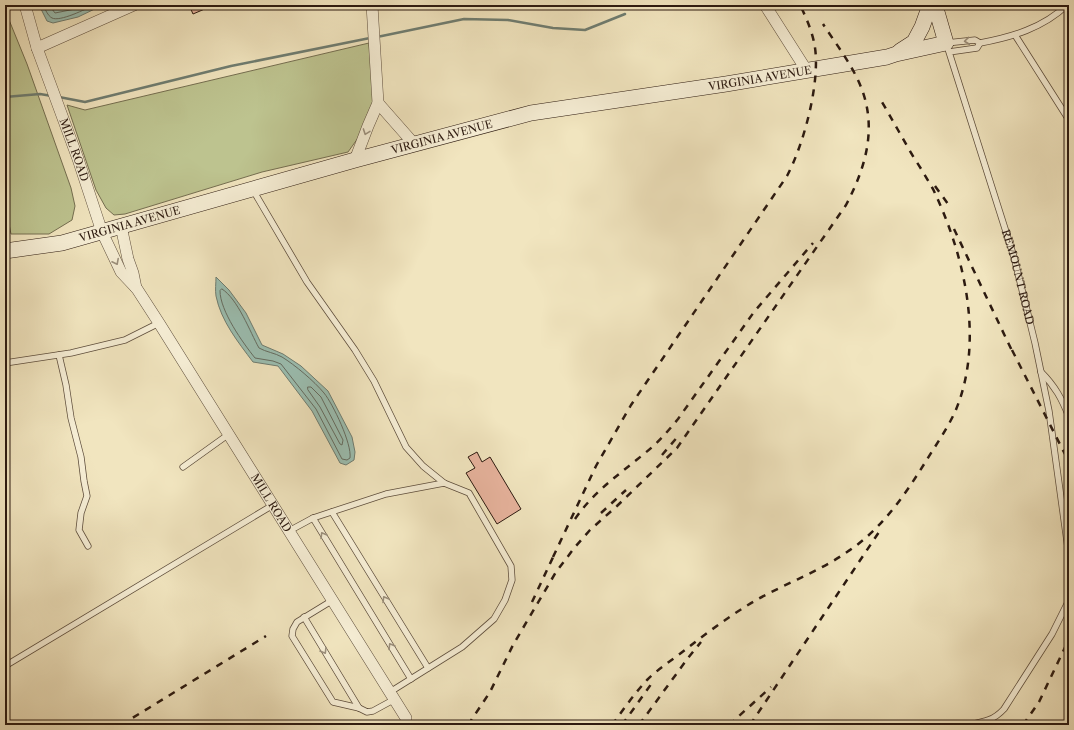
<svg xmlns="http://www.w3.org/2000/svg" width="1074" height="730" font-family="'Libre Caslon Text',serif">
<rect width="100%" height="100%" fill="#f1e5bf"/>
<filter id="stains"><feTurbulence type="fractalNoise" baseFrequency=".005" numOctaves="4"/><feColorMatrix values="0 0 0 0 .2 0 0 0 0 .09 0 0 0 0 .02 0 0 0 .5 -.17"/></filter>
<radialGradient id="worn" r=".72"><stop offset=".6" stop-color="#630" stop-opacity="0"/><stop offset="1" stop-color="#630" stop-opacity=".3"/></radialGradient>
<!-- green -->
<path fill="#bdc38f" stroke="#746e50" d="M5 10 27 64 71 188 75 206 72 220 49 234H11L5 204Z
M369 43 374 103 358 138 348 152 262 172 125 214 114 215 106 208 96 190 67 105 85 110Z"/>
<!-- water -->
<path fill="#9bbfb2" stroke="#6f7d71" d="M39 5H103L78 17 53 23 47 21Z
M216 277 229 290 246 313 262 345 283 354 301 366 328 391 352 437 355 452 354 460 346 465 340 463 312 411 278 366 253 362C238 342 221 321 216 296 215 290 216 283 216 277Z"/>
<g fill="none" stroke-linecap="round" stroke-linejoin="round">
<!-- shore -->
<path stroke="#646c61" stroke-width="1" d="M43 5C45 9 48 16 52 18 60 22 86 9 94 5
M49 5 55 13 75 9 82 5
M222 289C238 299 250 332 259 348 266 352 275 353 282 357 295 365 314 381 324 393 333 404 352 444 350 458L347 460 342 459 316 409 281 364 273 361 255 358C243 343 220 311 220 291Z
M308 387H311L321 397 343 440 342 445 340 444 320 407 308 390Z"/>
<!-- stream -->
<path stroke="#6f7d71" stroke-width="2.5" d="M377 37 464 19 508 20 553 28 585 30 625 14
M5 97 40 94 52 96
M59 97 85 102 231 66 370 38"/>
</g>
<!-- building -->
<path fill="#e7b39d" stroke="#2c1a10" d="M189 5H214L193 14Z
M477 452 482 462 490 457 521 509 497 524 466 473 475 468 468 457Z"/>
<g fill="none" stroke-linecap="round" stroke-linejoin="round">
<defs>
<g id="lane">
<path d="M1015 35 1069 120"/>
<path d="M980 43C1012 37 1043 28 1067 5"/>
<path id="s1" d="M949 52 977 48 980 43 975 40 946 43 949 52 1014 257 1035 343 1049 411 1069 556"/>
<path d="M253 190 307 282 355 350 374 381 406 447 423 466 444 483"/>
<path d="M59 355 66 385 71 418 81 457 84 481 87 496 81 513 79 530 88 546"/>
<path d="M5 363 71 353 125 340 159 323"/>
<path d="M1041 372C1055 386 1062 399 1069 417"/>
<path d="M183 467 229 434"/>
<path d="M332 512 428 668"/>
<path d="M313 518 411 679"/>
<path d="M289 531 313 518 386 494 444 483 469 493 511 566 512 580 505 600 494 619 462 647 390 692"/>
<path d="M333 600 297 622 293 629 292 636 333 702 359 708 367 712 373 711 395 699"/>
<path d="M304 617 359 708"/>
<path d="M5 666 273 505"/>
<path d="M967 725C983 722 993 721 1004 709L1052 634 1069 600"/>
</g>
<g id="street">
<path id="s2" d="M25 5 37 48 78 159 102 232 121 272 137 289 159 323 406 718"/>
<path d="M765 5 807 71"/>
<path d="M37 48 134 5"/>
<path d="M378 103 415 145"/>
<path d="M355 160 368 126 378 103 372 5"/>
<path d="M121 226 128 259 133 273 136 288"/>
</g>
<g id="secondary">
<path d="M900 51 914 42 922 27 930 5"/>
<path id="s3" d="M5 251 62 243 355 160 531 113 726 84 887 57 896 54 946 43 935 5"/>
</g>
</defs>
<!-- lane casing -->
<use href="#lane" stroke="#5d4d3c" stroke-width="7"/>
<!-- street casing -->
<use href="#street" stroke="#5d4d3c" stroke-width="12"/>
<!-- secondary casing -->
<use href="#secondary" stroke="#2c1a10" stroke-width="16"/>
<!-- lane -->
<use href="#lane" stroke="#f6eed5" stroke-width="5.5"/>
<!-- street -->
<use href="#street" stroke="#f6eed5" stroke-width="11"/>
<!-- secondary -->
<use href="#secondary" stroke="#f6eed5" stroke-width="15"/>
<!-- rail -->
<path stroke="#2c1a10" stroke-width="2.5" stroke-dasharray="7 7" stroke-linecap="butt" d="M935 186 948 204
M954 229 1014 355
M1012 350 1069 462
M662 455 680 434
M601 513 626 490
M575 519C594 491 620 474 645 453 658 443 668 431 678 419L754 312 813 243
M553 557 596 466 631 405 787 176C804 144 822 78 814 42 811 29 806 17 800 5
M532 602 555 553
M121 725 266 636
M468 725 490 692 513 645 556 572 575 547 590 530 617 506 677 448 846 205C868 163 879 121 856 76 847 58 834 41 823 24
M612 725C623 710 634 694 647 680 658 669 672 660 685 650 708 632 732 614 758 599 787 583 820 571 847 552 881 530 905 495 926 461 936 445 947 429 955 412 985 342 965 256 933 189 927 179 921 168 914 158 903 139 893 121 882 102
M622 725 652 683
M639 725 688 658 701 642
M729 725 771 687
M750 725 881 529
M1023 725 1039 702 1069 639"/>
</g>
<!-- one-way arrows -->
<defs><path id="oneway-chevron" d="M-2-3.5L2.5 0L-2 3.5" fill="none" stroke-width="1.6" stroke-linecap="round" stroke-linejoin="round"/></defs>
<g stroke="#9b8f7c">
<use href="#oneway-chevron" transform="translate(967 41) rotate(174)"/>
<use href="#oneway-chevron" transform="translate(366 132) rotate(110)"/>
<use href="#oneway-chevron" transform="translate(116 262) rotate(63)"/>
<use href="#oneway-chevron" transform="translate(323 535) rotate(-121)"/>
<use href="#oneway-chevron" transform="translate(385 599) rotate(-121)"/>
<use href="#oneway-chevron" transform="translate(391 646) rotate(-121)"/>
<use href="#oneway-chevron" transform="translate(324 651) rotate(59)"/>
</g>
<g text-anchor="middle" stroke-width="3.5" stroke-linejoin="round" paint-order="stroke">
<!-- street labels -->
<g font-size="11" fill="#2c1a10" stroke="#f6eed5">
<text dy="4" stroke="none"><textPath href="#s3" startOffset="776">VIRGINIA AVENUE</textPath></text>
<text dy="4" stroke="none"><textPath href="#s3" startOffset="452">VIRGINIA AVENUE</textPath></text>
<text dy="4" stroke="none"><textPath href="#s2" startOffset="153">MILL ROAD</textPath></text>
<text dy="4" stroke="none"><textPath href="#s3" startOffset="128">VIRGINIA AVENUE</textPath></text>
<text dy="4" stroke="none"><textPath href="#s1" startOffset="314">REMOUNT ROAD</textPath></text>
<text dy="4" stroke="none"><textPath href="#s2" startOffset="560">MILL ROAD</textPath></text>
</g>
</g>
<!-- margin -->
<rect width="1074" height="730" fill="none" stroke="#f1e5bf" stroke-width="20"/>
<rect x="6" y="6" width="1062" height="718" fill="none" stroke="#2c1a10" stroke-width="2"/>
<rect x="10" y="10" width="1054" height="710" fill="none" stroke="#2c1a10"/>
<rect width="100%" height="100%" filter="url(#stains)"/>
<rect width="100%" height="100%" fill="url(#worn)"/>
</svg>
